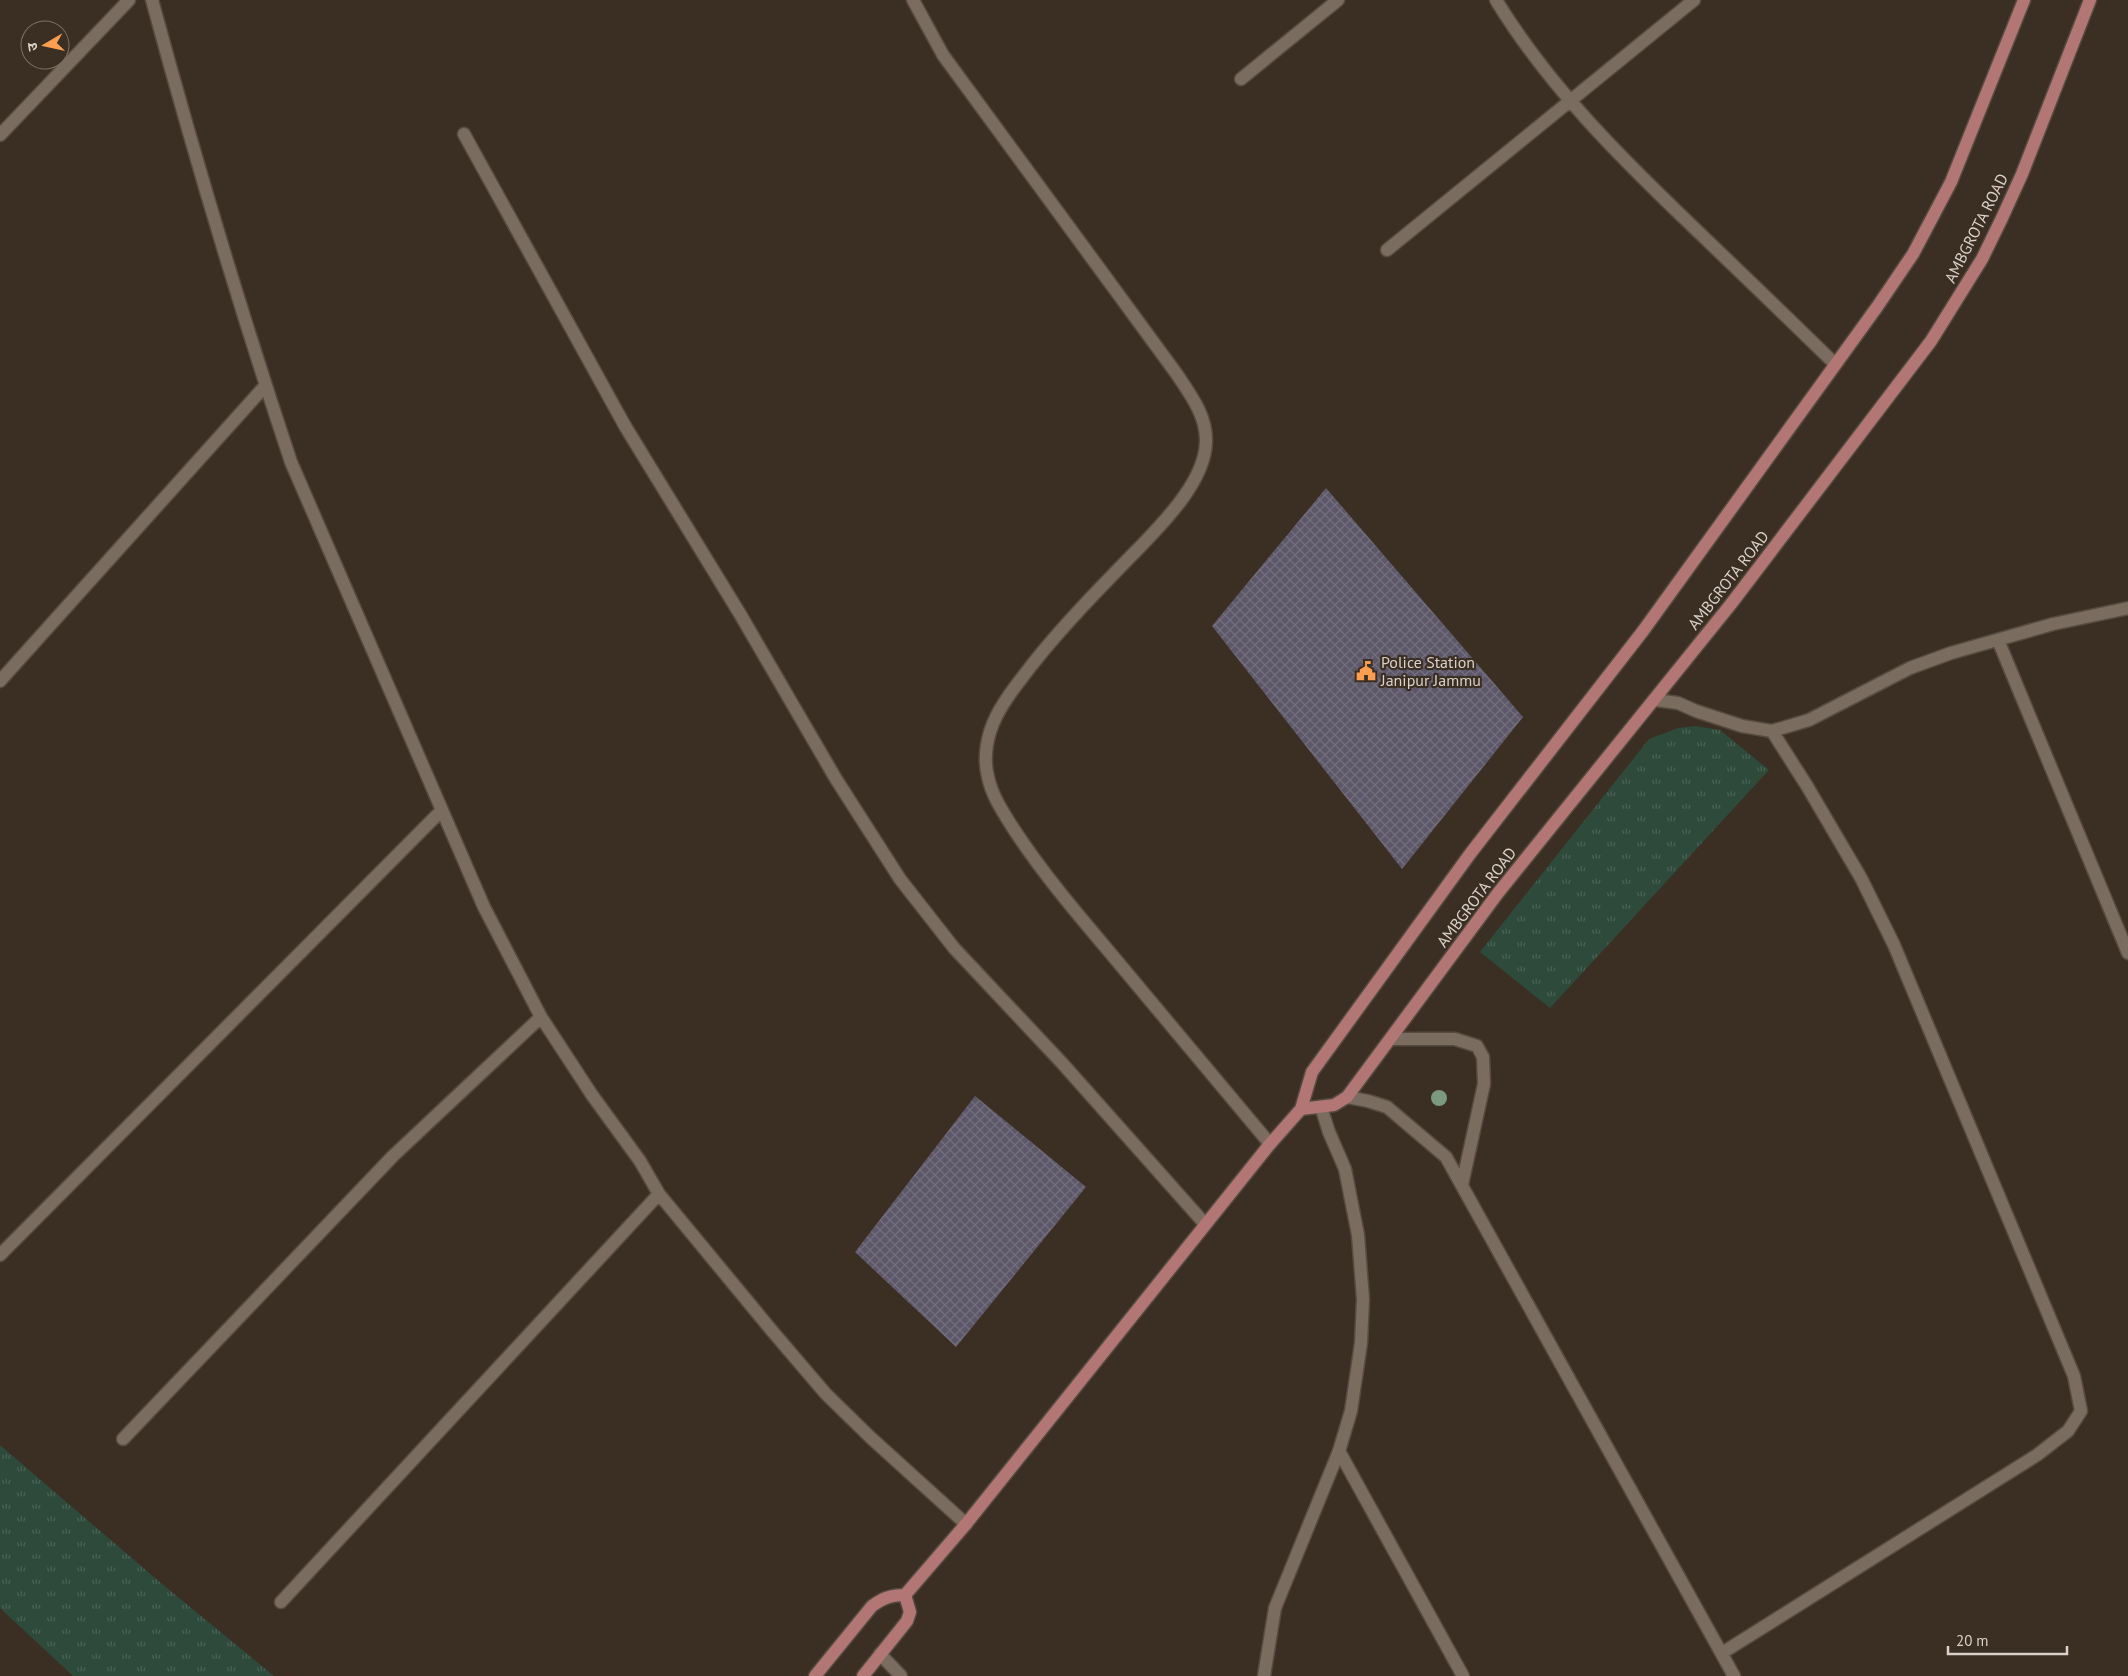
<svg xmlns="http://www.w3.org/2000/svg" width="2128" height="1676" font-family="'PT Sans','Noto Sans Devanagari',sans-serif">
<defs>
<pattern id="grass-tufts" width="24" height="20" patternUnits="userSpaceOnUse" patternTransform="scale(1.25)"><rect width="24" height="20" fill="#2d4a3b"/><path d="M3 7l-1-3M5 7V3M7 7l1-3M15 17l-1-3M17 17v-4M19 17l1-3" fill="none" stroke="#4b6356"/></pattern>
<pattern id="building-cross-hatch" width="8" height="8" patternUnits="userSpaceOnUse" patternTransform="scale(1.25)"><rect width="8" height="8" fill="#5d5869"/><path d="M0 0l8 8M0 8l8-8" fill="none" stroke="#746f7d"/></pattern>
</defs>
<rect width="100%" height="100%" fill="#3b2e22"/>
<!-- grass -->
<path fill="url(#grass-tufts)" d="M1695 726 1720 730 1769 770 1550 1008 1480 952 1649 739 1678 728Z
M0 1445 161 1583 274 1676H73L0 1608Z"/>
<!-- building -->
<path fill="url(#building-cross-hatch)" d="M1326 488 1523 717 1402 869 1212 626Z
M975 1096 1086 1187 956 1347 855 1252Z"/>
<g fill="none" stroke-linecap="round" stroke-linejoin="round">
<defs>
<path id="minor" d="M152 0C194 155 240 309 291 462L484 907 541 1017 592 1095 640 1161 659 1194 773 1332 826 1394 870 1437 966 1524
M913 0 943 55 1176 373C1190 394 1207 416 1206 442 1205 480 1166 520 1141 546 1103 585 1065 623 1031 666 1019 682 1005 698 996 717 987 735 983 757 988 777 992 796 1003 812 1013 828 1041 871 1074 910 1107 949 1161 1014 1215 1079 1270 1144
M1496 0C1548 85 1617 154 1688 222 1737 269 1786 316 1835 364
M1241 79 1338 0
M464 134 625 426 740 614 836 779 900 879 954 948 1062 1063 1205 1224
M0 135 129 0
M1387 250 1694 0
M1998 640 2128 953
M0 681 265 386
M1655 700 1678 703 1696 711 1742 726 1772 731 1809 720 1910 668 1951 653 2053 624 2128 608
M1392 1039H1455L1477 1046 1483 1057 1484 1084 1462 1185
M1347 1097 1368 1101 1387 1107 1446 1157 1734 1676
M0 1255 442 810
M123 1439 393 1156 541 1017
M1339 1451 1463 1676
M281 1602 659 1194
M1722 1653 2037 1455 2068 1431 2081 1411 2074 1376 1894 945 1861 878 1807 786 1772 731
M880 1654 901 1676"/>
<path id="tertiary" d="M1264 1676 1275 1608 1339 1451 1351 1411 1361 1343 1363 1299 1358 1235 1345 1169 1329 1132 1321 1107"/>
<path id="primary" d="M1301 1109 1334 1105 1347 1097 1498 893 1731 604 1931 341 1982 259 2002 218 2022 174 2090 0
M905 1595 966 1524 1270 1144 1301 1109 1312 1072 1470 854 1643 631 1877 307 1913 254 1951 182 2024 0
M815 1676 872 1606C883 1598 891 1595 905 1595
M863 1676 907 1621 910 1612 905 1595"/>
</defs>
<!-- minor casing -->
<use href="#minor" stroke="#554b40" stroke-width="15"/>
<!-- tertiary casing -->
<use href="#tertiary" stroke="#554b40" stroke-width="15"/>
<!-- primary casing -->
<use href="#primary" stroke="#554b40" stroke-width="15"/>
<!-- minor -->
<use href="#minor" stroke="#7a6c5e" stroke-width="12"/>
<!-- tertiary -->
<use href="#tertiary" stroke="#7a6c5e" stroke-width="12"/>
<!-- primary -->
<use href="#primary" stroke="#b27775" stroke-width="12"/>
</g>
<!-- trees -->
<circle fill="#7b9981" cx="1439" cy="1098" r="8"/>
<!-- icons -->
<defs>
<symbol id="civic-bare" viewBox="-9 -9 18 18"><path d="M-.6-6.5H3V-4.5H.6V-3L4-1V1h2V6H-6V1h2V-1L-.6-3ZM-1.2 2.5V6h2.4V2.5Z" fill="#fb9e50" stroke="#3b2e22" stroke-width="2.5" paint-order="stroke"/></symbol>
</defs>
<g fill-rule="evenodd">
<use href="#civic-bare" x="1352" y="657" width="28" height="28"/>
</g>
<g text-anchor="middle" stroke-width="4.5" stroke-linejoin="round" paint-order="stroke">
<!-- street labels -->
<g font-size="16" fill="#dad2ca" stroke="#3b2e22">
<text transform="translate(1976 228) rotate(-63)" y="6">AMBGROTA ROAD</text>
<text transform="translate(1728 580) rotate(-52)" y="6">AMBGROTA ROAD</text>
<text transform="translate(1476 897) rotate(-53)" y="6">AMBGROTA ROAD</text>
</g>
<!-- poi labels -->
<g font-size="16" fill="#dad2ca" stroke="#3b2e22" text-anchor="start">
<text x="1381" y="668">Police Station<tspan x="1381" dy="18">Janipur Jammu</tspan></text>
</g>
</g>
<!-- north arrow -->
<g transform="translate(45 45) rotate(261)"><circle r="24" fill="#3b2e22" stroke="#7b7065"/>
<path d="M0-4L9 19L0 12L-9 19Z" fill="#fb9e50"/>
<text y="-8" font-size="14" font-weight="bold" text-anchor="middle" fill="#dad2ca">उ</text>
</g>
<!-- scale -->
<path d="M1948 1646v8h119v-8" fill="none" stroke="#dad2ca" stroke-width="2.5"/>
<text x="1956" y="1646" font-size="15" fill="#dad2ca" stroke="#3b2e22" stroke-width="4" paint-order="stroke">20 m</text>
</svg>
